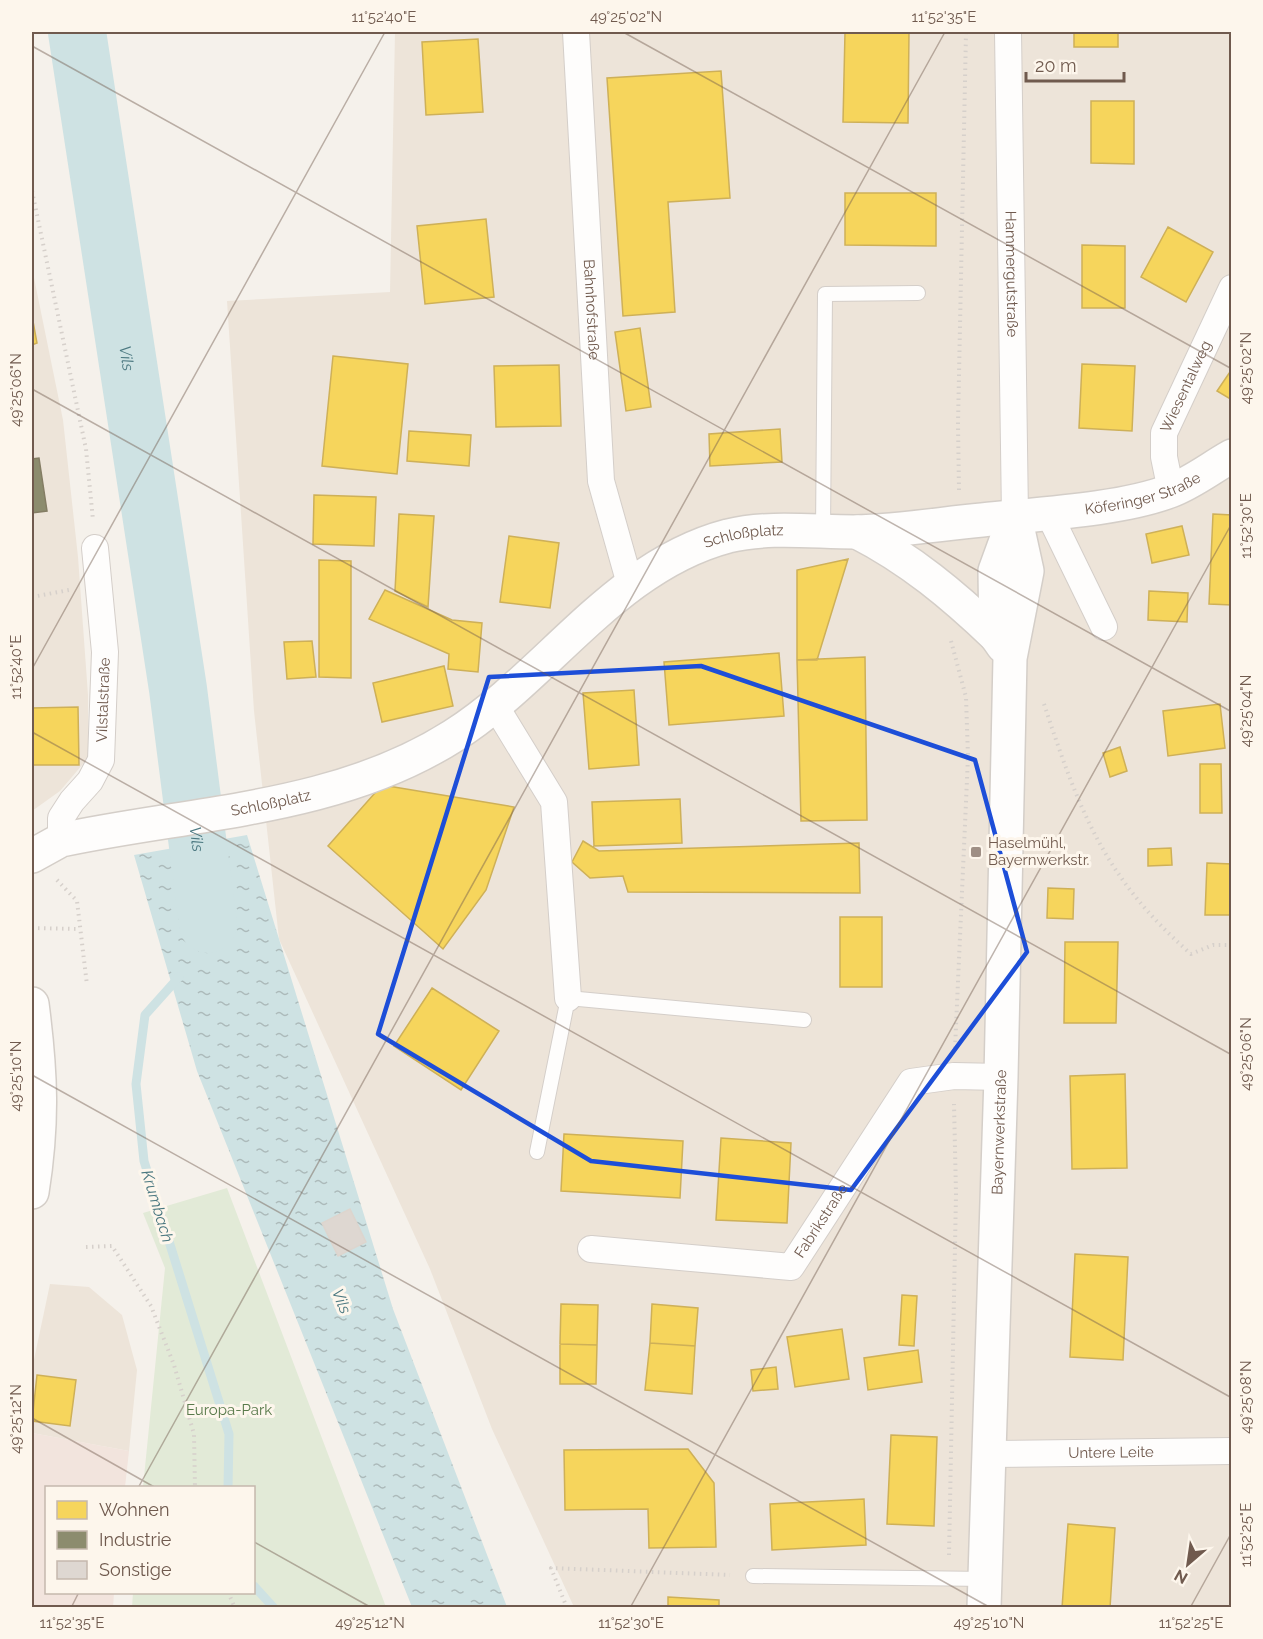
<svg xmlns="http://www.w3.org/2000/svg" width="1263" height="1639" font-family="Raleway,sans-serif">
<defs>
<pattern id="water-ripples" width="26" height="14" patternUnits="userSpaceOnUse" patternTransform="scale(1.5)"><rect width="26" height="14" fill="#cee2e3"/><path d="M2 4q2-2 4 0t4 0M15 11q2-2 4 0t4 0" fill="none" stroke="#acbaba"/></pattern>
</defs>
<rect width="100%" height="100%" fill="#f5f1eb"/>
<!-- residential -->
<path fill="#ede4d9" d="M395 32H1231V1607H574L492 1429 430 1269 279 939 254 711 227 301 390 292Z
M32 268 63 420 78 557 88 695V758L60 791 32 811Z
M50 1284 89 1287 122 1315 137 1370 129 1451 32 1433V1369Z"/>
<!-- commercial -->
<path fill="#f2e4dd" d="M32 1433 129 1451 125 1487 46 1488V1592L114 1593 113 1607H32Z"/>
<!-- park -->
<path fill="#e2ead7" d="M227 1188 386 1607H132L133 1593 254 1592V1488L143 1487 165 1268 143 1213Z"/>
<!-- water -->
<path fill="url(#water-ripples)" d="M247 835 393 1309 507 1607H412L197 1071 134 855Z"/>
<!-- homes -->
<path fill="#f6d55c" stroke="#ceb058" stroke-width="1.5" d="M845 32H909L908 123 843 122Z
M1074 32H1118V47H1074Z
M478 39 483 112 426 115 422 42Z
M721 71 730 198 668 202 675 312 623 316 607 78Z
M1091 101H1134V164L1091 163Z
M845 193H936V246L845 245Z
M486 219 494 297 425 304 417 226Z
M1168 227 1213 252 1186 302 1141 277Z
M1082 245 1125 246V308H1082Z
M32 316 37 343 32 345Z
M640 328 651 407 626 411 615 332Z
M333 356 408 364 397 474 322 466Z
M1082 364 1135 366 1132 431 1079 428Z
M559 365 561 426 496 427 494 366Z
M1232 369V400L1217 391Z
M780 429 782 462 710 466 709 434Z
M409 431 471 435 469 466 407 461Z
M314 495 376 497 374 546 313 544Z
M399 514 434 516 428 607 395 591Z
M1213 514 1232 515V605L1209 604Z
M1182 526 1189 555 1152 563 1146 534Z
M509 536 559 543 550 608 500 602Z
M848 559 817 660H797V570Z
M319 560 351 561V678L319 677Z
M385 590 452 620 482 623 478 672 448 669 449 654 369 619Z
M1149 591 1188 593 1187 622 1148 620Z
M312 641 316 677 287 679 284 642Z
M779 653 784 716 669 725 664 662Z
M865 657 867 820 801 821 797 660Z
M444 666 453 706 382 722 373 683Z
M634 690 639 765 589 769 583 693Z
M1220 704 1225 748 1168 756 1163 711Z
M78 707 79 765H33L32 708Z
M1120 747 1127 771 1110 777 1103 753Z
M1200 764H1221L1222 813H1200Z
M382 785 514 807 486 890 443 949 328 846Z
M680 799 682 843 594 846 592 802Z
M583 841 599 851 859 843 860 893 628 892 623 876 590 878 572 862Z
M1171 848 1172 865 1148 866V849Z
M1207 863 1232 864V915H1205Z
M1048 888 1074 889 1073 919 1047 918Z
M840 917H882V987H840Z
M1065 942H1118L1116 1023H1064Z
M432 988 499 1031 461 1090 394 1046Z
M1125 1074 1127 1168 1072 1169 1070 1076Z
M564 1134 683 1141 680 1198 561 1191Z
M721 1138 791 1143 787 1223 716 1220Z
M1075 1254 1128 1257 1123 1360 1070 1357Z
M902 1295 917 1296 914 1346 899 1345Z
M561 1304 598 1305 597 1345 560 1344Z
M652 1304 698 1308 695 1346 650 1343Z
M842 1329 849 1379 795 1387 787 1337Z
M650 1343 695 1346 692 1394 645 1390Z
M560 1344 597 1345 596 1384H560Z
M918 1350 922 1382 868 1390 864 1358Z
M776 1367 778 1389 753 1391 751 1370Z
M37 1375 76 1380 70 1426 32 1421Z
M891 1435 937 1437 934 1526 887 1524Z
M688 1449 714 1483 716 1547 649 1548 648 1509 565 1510 564 1450Z
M864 1499 866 1545 772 1550 770 1504Z
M1068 1524 1115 1528 1110 1608H1062Z
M668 1597 719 1600V1608H668Z"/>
<!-- industry -->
<path fill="#8c8c6e" stroke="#847d64" stroke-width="1.5" d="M39 458 47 511 32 513V459Z"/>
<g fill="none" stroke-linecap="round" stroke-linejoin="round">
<!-- stream -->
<path stroke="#cee2e3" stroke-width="9" d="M179 977 145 1015 136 1084 144 1161 229 1434 228 1488
M254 1586 274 1608"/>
<!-- river -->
<path stroke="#cee2e3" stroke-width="58" id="s1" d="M77 32 178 689 208 924"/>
</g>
<!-- building -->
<path fill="#ded7d1" stroke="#ddd5ce" stroke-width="1.5" d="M350 1209 366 1242 338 1256 322 1223Z"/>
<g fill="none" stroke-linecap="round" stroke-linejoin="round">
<defs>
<path id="lane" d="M823 531 825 294 918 293
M537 1152 568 998 804 1020
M753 1576 985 1579"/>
<g id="street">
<path id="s2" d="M576 32 601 481 630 584"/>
<path id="s3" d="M1008 32 1015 516"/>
<path id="s4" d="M1171 491 1164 457V433L1232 288"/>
<path d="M1048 512 1104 627"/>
<path d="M496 707 554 802 568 998"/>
<path id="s5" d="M61 840V818L72 801 90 781 101 760 105 652 95 548"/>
<path id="s6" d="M591 1249 791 1267 911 1082 954 1076 1001 1077"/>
<path id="s7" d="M989 1454 1232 1451"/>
</g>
<g id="secondary">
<path d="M857 532C910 559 953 595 996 636"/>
<path d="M1003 646 996 636 995 571 1015 516"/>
<path id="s8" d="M32 856 61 840C192 812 337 810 453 736 549 675 614 566 728 536 770 526 813 532 855 532 897 531 940 524 982 520 1037 514 1120 510 1170 491 1192 483 1212 467 1232 456"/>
<path d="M32 1004C41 1073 43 1123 32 1192"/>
<path id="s9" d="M984 1608 1001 1077 1010 658 1027 571 1015 516"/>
</g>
</defs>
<!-- lane casing -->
<use href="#lane" stroke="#d4cec9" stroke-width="16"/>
<!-- street casing -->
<use href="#street" stroke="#d4cec9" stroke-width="28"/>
<!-- secondary casing -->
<use href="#secondary" stroke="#d4cec8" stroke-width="36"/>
<!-- path -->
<path stroke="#d6d0cb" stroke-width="4" stroke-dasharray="1.5 4.5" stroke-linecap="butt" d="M32 191 86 449 93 520
M959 490 958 424 966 32
M32 597 69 590
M951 641 966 697 968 757 955 1049
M1044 704C1079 810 1104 878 1191 954L1213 945H1232
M57 880 77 901 87 985
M32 928 80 929
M86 1247 112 1246 151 1306 174 1365 194 1434 195 1488
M949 1555 956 1194 954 1104
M228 1592 235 1608
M567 1608 551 1568 730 1575"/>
<!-- lane -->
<use href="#lane" stroke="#fefdfc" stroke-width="14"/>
<!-- street -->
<use href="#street" stroke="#fefdfc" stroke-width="26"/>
<!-- secondary -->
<use href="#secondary" stroke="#fefdfc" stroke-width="33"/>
</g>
<!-- marked area -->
<path fill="none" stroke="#1d4ed8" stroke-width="4.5" stroke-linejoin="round" d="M701 666 975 760 1027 952 851 1190 591 1161 378 1034 489 677Z"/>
<!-- ticks -->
<path fill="none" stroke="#705a4e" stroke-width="1.5" stroke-opacity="0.45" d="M623 32 1232 369M32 46 1232 712M32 389 1232 1055M32 669 385 32M32 732 1232 1398M32 1075 991 1608M32 1418 156 1488M138 1488 945 32M254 1542 372 1608M71 1608 79 1592M630 1608 1232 523M1190 1608 1232 1532"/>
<!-- markers -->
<rect fill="#9f8f85" stroke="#fdf6ec" stroke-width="2" x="970" y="846" width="12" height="12" rx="3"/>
<g text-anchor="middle" stroke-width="6" stroke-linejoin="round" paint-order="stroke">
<!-- street labels -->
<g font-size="15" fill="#705a4e" stroke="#fdf6ec">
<text dy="5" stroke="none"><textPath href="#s3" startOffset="242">Hammergutstraße</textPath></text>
<text dy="5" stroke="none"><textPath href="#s2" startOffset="278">Bahnhofstraße</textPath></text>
<text dy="5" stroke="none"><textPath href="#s4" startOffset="110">Wiesentalweg</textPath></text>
<text dy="5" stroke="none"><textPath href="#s8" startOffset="1203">Köferinger Straße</textPath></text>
<text dy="5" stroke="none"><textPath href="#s8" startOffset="800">Schloßplatz</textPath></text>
<text dy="5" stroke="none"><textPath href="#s5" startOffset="153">Vilstalstraße</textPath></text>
<text dy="5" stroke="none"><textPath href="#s8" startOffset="246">Schloßplatz</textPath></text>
<text dy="5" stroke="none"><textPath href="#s9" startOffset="476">Bayernwerkstraße</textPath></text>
<text dy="5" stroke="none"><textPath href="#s6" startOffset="256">Fabrikstraße</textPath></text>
<text dy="5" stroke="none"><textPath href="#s7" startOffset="122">Untere Leite</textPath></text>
</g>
<!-- poi labels -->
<g font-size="15" fill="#705a4e" stroke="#fdf6ec" text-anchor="start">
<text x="988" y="848">Haselmühl,<tspan x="988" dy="17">Bayernwerkstr.</tspan></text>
</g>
<!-- park labels -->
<g font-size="15" fill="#597a4b" stroke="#fdf6ec">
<text x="229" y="1415">Europa-Park</text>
</g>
<!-- water labels -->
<g font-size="16" font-style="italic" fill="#4b7880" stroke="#fdf6ec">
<text dy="6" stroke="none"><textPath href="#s1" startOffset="330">Vils</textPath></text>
<text dy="6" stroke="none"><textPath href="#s1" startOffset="816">Vils</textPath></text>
<text transform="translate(158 1206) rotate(73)" y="6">Krumbach</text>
<text transform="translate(342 1301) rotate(68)" y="6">Vils</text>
</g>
</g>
<!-- border -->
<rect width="1263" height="1639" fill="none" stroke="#fdf6ec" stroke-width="66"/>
<!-- legend -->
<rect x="45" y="1486" width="210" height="108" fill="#fdf6ec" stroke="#c5b8ad" stroke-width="1.5"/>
<rect x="57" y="1501" width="30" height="18" fill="#f6d55c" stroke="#c5b8ad" stroke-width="1.5"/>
<text x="99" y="1516" font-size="18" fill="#705a4e">Wohnen</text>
<rect x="57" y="1531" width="30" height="18" fill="#8c8c6e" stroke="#c5b8ad" stroke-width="1.5"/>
<text x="99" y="1546" font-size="18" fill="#705a4e">Industrie</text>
<rect x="57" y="1561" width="30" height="18" fill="#ded7d1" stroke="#c5b8ad" stroke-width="1.5"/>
<text x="99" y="1576" font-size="18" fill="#705a4e">Sonstige</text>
<!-- north arrow -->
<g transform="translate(1188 1564) rotate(209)" stroke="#fdf6ec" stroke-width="4.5" paint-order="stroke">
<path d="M0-4.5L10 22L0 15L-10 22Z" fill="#705a4e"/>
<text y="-9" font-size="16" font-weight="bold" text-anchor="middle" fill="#705a4e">N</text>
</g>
<!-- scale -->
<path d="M1026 72v9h98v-9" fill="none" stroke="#705a4e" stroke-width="3"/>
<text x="1035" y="72" font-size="18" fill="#705a4e" stroke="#fdf6ec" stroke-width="4.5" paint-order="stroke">20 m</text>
<rect x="33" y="33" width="1197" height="1573" fill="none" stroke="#705a4e" stroke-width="2"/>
<g font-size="15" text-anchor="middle" fill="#705a4e">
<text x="384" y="22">11°52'40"E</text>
<text x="626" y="22">49°25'02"N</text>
<text x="944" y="22">11°52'35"E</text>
<text transform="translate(1246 368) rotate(-90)" y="5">49°25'02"N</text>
<text transform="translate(16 390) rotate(-90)" y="5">49°25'06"N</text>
<text transform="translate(1246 526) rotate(-90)" y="5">11°52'30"E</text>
<text transform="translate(16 667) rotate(-90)" y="5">11°52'40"E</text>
<text transform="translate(1246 711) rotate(-90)" y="5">49°25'04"N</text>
<text transform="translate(1246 1054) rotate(-90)" y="5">49°25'06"N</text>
<text transform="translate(16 1076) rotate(-90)" y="5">49°25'10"N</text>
<text transform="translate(1246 1397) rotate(-90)" y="5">49°25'08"N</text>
<text transform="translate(16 1419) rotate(-90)" y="5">49°25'12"N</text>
<text transform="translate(1246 1535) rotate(-90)" y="5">11°52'25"E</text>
<text x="72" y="1628">11°52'35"E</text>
<text x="370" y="1628">49°25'12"N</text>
<text x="631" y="1628">11°52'30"E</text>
<text x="989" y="1628">49°25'10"N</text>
<text x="1191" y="1628">11°52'25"E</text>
</g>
</svg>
